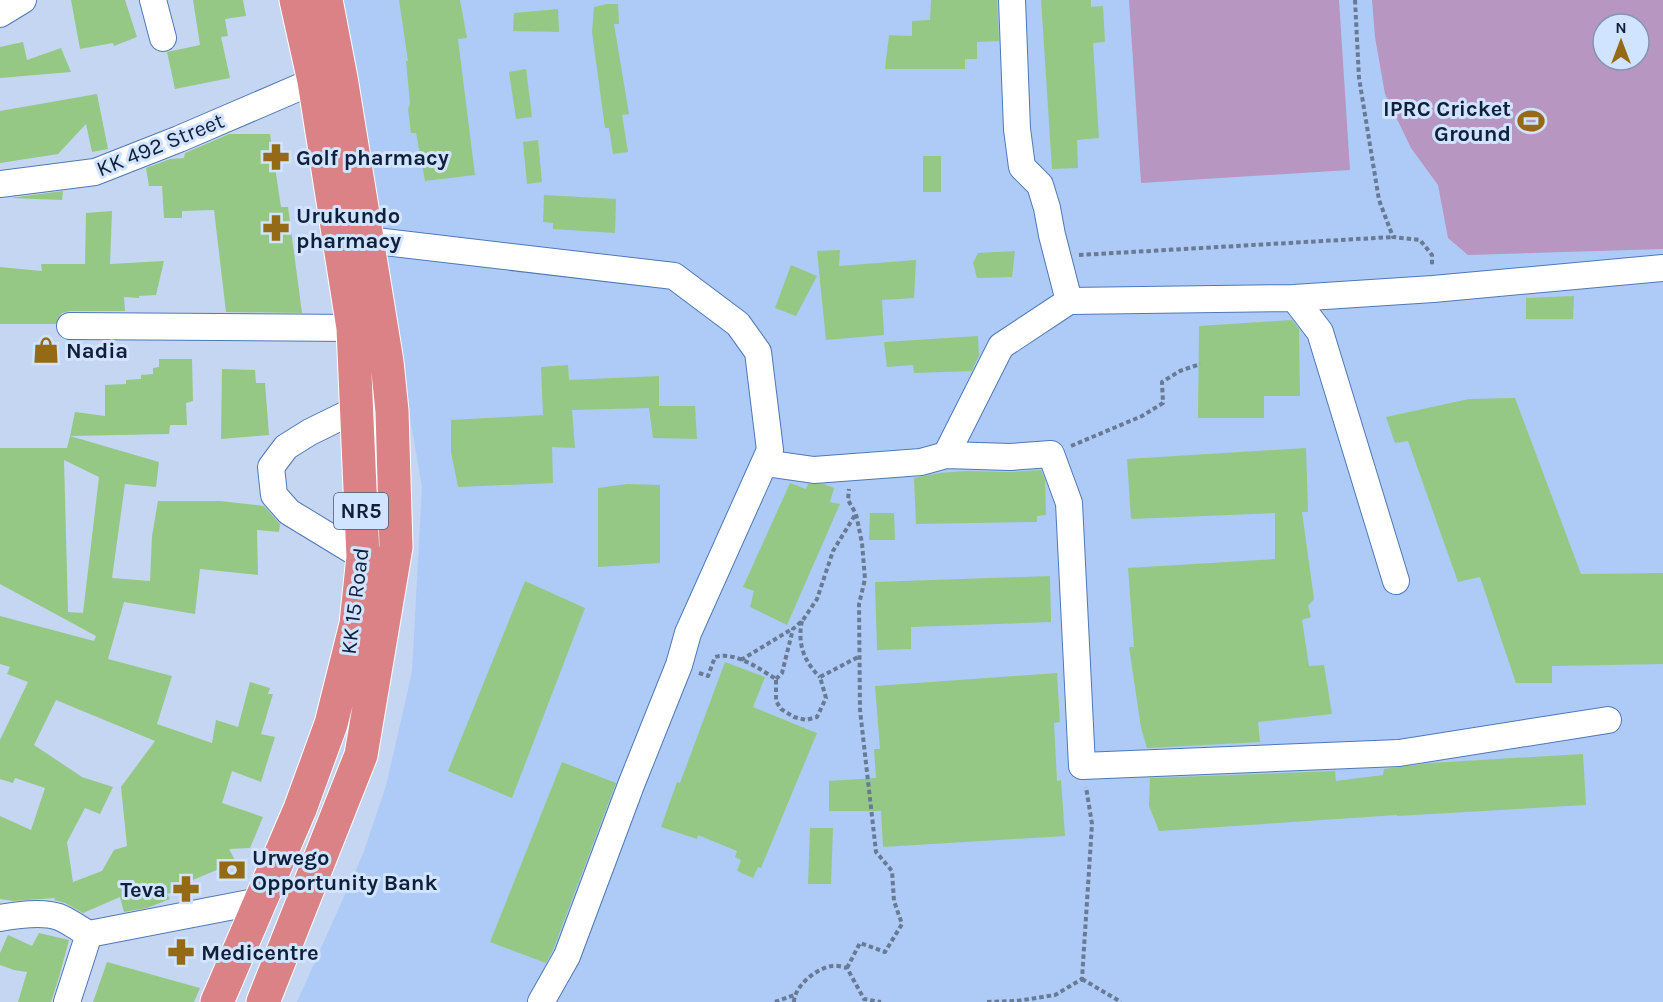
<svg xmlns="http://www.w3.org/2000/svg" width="1663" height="1002" font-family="Karla,sans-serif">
<rect width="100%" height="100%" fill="#c4d6f1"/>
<!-- built -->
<path fill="#adcbf6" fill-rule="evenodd" d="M338 0H1663V1002H297L363 854 386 786 412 672 422 487ZM1603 24H1639V60H1603Z"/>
<!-- green -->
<path fill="#b796c2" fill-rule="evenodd" d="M1129 0H1339L1350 170 1141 183Z
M1372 0H1663V249L1468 255 1448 238 1438 185 1411 148 1385 94 1375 37ZM1603 24H1639V60H1603Z"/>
<!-- building -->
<path fill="#96c885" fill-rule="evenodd" d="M71 0H125L137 37 114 46 113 43 80 49Z
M193 0H243L246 16 225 19 228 36 221 37 230 78 175 89 167 52 200 45Z
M399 0H460L467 38 458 39 475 175 425 181 416 133H411L408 109 410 104 406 61H408Z
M931 0H997L999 41 977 42V59H965V69H885L889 35 912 36V21L930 20Z
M1041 0H1091V7L1103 6 1105 42 1093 43 1099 138 1077 140 1078 168 1052 169Z
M607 4H618L619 24H614L629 114 622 115 628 152 613 154 609 128H605L592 32 594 7Z
M558 9 559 32 513 31 514 13Z
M23 42 27 60 61 48 71 72 0 78V47Z
M526 69 532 117 516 119 509 72Z
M97 94 108 149 92 152 86 124 58 154 0 163V111Z
M229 134H270L281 207H288L302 313 226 312 214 210 182 211V218H164L162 186H149L146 168 170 159 184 158 185 153Z
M538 140 542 182 527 184 523 142Z
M923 156H941V192H923Z
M63 191 62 200 10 198Z
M544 195 616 199 615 233 553 229V223L543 222Z
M112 211 110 264 164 261 156 295 139 296V298L124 297 125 311H70L62 313 56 324H0V267L42 271 41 264H85L86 213Z
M840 250 839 266 916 260 914 298 882 300 884 335 826 340 817 251Z
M1015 251 1012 277 977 278 973 263 978 253Z
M791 265 817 276 796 316 775 308Z
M1574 296 1573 319H1526V298Z
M1292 320 1299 329 1300 396H1264V418H1198L1199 326Z
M978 336 979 355 972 371 914 373 913 365 887 367 884 342Z
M159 359H192L193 401 186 403 187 425H170L169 434 70 436 75 412 105 416V385L126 384V380L141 379V375L153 374V368L159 367Z
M568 365 569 380 659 376V406H695L697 439 653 438 649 408 572 410 575 448 552 447 553 483 458 487 451 452V420L543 415 541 367Z
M222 369 255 370 256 383H265L269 435 221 439Z
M1515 398 1581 574 1663 573V664L1552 666V683H1516L1480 577 1458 582 1408 441 1395 443 1386 417 1469 399Z
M70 436 159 462 156 487 125 484 112 578 150 581 152 536 158 501H220L264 506 280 524 279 532 257 530 258 575 200 569 195 614 124 602 108 659 172 676 157 724 212 743 216 720 238 727 250 682 270 688 268 694H273L261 734 275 737 261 782 232 771 222 803 263 817 250 848 229 849 236 862 183 884 185 888 167 894 170 899 147 908 124 912 120 897 83 913 65 903 54 900 55 898 14 901 0 899V816L31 830 45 788 15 778 13 783 0 779V740L28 682 7 674 10 667 0 664V616L94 641 96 636 0 584V448H67ZM64 460 99 477 83 613 68 612ZM56 700 155 741 121 787 127 846 114 850 102 871 73 882 67 842 85 808 100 814 113 787 82 777 34 745Z
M1306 448 1308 512H1302L1314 599 1308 606 1311 617 1302 620 1309 666 1324 665 1332 714 1258 722 1260 742 1147 748 1141 728 1129 647H1134L1128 568 1275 559V513L1131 519 1127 459Z
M1041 470 1045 480 1046 515 1037 516V522L916 524 914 478 939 473 967 471 1010 472Z
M790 483 806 489 808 484H824L834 488 830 502 840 504 787 625 750 607 754 591 743 587Z
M627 484 660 485V563L598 567V488Z
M870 513H894L895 540H869Z
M1050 576 1051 622 911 627V649L877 650 875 582Z
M525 581 585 608 512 798 448 771Z
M725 662 765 677 753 707 817 733 761 868 758 867 753 878 737 871 741 860 735 857 737 851 698 835 697 839 661 827 677 782 680 783Z
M1057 673 1060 722 1054 723 1057 781 1061 780 1065 836 883 847 881 811H829V781L876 778 874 749H880L875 686Z
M1583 754 1586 805 1397 816V815L1159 831 1149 806 1150 778 1335 771 1336 781 1383 775 1384 769 1430 763Z
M562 762 616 783 553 950 546 963 490 942Z
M810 828H833L831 884H808Z
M39 933 69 940 59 977 51 1002H18L27 972 14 970 0 965V953L8 935 32 946Z
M107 962 200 988 194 1002H93Z"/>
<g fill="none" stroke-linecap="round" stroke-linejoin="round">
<defs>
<path id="minor" d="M153 0 163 38
M1012 0 1017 129 1022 167 1040 185 1047 208 1052 235 1069 301
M0 14 23 0
M0 184 95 172 179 139 314 81
M367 240 674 276 738 324 758 352 770 450 688 633 679 665 631 785 567 956 541 1002
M1294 298 1320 332 1396 581
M70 326 353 328
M357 409 310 432 286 447 271 467 274 495 289 512 363 557
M946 455 1010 457 1051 454 1069 503 1082 766 1399 753 1608 720
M765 463 814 470 921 462 946 455 1001 346 1069 301 1294 298 1433 289 1663 268
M0 918C17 915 42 911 59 917 69 921 79 929 89 934
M67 1002 89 934 260 901"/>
<path id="highway" d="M217 1002 300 809 331 724 356 624 363 557 353 328 314 81 296 0
M263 1002 361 755 396 547 392 411 387 362 341 78 326 0"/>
</defs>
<!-- minor casing -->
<use href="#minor" stroke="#4f78b6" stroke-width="28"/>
<!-- highway casing -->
<use href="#highway" stroke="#fff" stroke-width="35"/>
<!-- path -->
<path stroke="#697a94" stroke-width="4" stroke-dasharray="4.5 3" stroke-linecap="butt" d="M1355 0 1359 78 1379 200 1393 237 1420 240 1432 255V267
M1079 255 1393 237
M1071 446 1142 416 1163 403 1162 382 1180 371 1200 364
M802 621C797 643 804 662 820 677
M741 660 792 629
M699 673 708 676 715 657C736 651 759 669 776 679V701L781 709 794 717 806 720 817 717 826 698 820 677 860 656
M776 679 782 673 793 629 803 620 817 599 833 551 855 515
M847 968 860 943 885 952 902 924 894 901 892 871 876 852 860 710 859 604 865 579 862 543 856 514 848 500 849 489
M1082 979 1121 1002
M775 1002 794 995
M794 1002C794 986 817 968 832 966 836 965 843 967 847 968L864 999 881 1002
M987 1002 1017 1001 1055 995 1082 979 1092 824 1086 787"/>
<!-- minor -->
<use href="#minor" stroke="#fff" stroke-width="26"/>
<!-- highway -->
<use href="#highway" stroke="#da8285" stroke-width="33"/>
</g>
<!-- icons -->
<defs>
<symbol id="stadium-bare" viewBox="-9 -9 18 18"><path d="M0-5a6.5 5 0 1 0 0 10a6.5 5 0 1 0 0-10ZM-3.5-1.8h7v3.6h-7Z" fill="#956a16" stroke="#d1e4ff" stroke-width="2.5" paint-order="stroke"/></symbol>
<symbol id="pharmacy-bare" viewBox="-9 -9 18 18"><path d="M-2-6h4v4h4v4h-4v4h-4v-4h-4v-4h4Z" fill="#956a16" stroke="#d1e4ff" stroke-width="2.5" paint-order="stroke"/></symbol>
<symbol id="shop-bare" viewBox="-9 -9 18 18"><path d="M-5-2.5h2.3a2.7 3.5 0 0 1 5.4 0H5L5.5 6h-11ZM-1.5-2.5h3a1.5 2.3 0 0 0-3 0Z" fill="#956a16" stroke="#d1e4ff" stroke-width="2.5" paint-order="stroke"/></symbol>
<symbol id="bank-bare" viewBox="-9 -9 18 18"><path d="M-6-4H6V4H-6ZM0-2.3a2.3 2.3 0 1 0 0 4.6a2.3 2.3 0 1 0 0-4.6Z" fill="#956a16" stroke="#d1e4ff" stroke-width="2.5" paint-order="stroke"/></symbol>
</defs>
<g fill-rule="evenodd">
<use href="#stadium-bare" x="1512" y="102" width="38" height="38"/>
<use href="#pharmacy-bare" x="257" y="138" width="38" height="38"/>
<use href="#pharmacy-bare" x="257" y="209" width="38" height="38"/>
<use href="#shop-bare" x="27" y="331" width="38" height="38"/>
<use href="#bank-bare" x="213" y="851" width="38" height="38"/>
<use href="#pharmacy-bare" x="167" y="870" width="38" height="38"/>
<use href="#pharmacy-bare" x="162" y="933" width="38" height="38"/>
</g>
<g text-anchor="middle" stroke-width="6" stroke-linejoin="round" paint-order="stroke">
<!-- shield labels -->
<rect fill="#d1e4ff" stroke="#495b74" stroke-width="1.5" x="334" y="493" width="54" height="36" rx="4.5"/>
<g font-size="21" font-weight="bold" fill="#0f2039">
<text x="361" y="518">NR5</text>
</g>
<!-- poi labels -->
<g font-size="22" font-weight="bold" fill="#0f2039" stroke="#d1e4ff" text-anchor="start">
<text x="1511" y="116" text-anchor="end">IPRC Cricket<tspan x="1511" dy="25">Ground</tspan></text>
<text x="296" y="165">Golf pharmacy</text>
<text x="296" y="223">Urukundo<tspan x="296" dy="25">pharmacy</tspan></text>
<text x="66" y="358">Nadia</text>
<text x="252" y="865">Urwego<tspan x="252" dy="25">Opportunity Bank</tspan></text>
<text x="166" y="897" text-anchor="end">Teva</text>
<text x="201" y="960">Medicentre</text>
</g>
<!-- street labels -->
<g font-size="22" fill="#0f2039" stroke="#d1e4ff">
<text transform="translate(160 144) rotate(-22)" y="8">KK 492 Street</text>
<text transform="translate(354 601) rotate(-83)" y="8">KK 15 Road</text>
</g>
</g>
<!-- north arrow -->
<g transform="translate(1621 42)"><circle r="28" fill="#d1e4ff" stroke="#8396b0" stroke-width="1.5"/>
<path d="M0-4.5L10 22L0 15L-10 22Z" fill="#956a16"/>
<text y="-9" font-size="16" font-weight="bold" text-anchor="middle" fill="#0f2039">N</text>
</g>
</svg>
